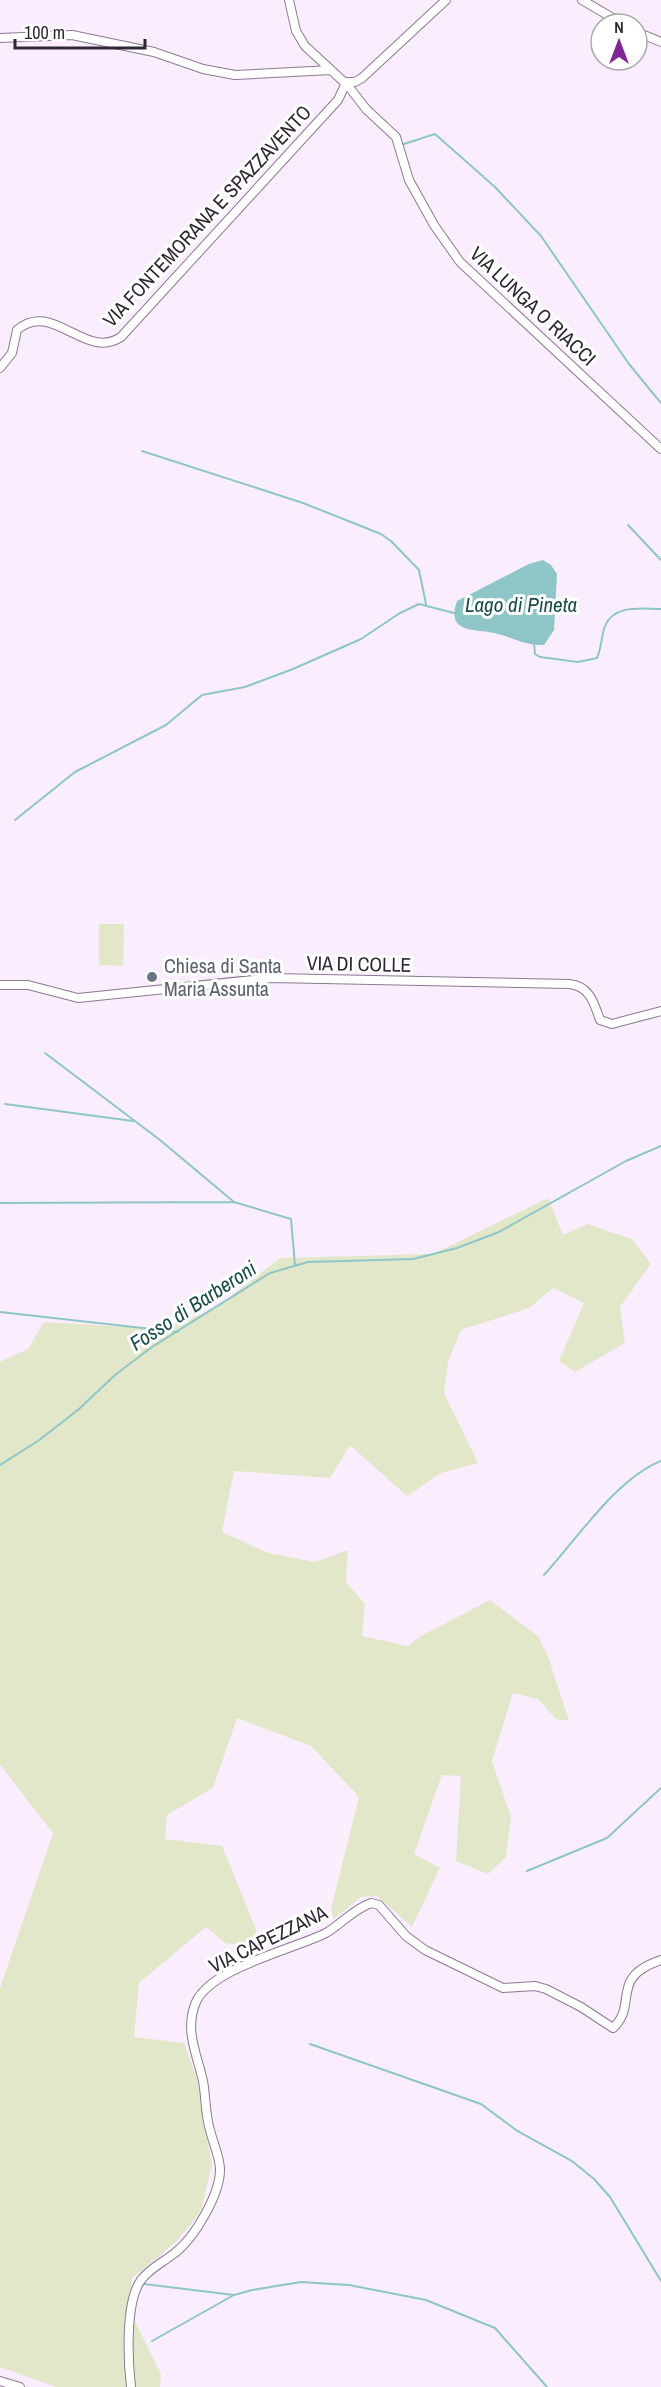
<svg xmlns="http://www.w3.org/2000/svg" width="661" height="2387" font-family="'Archivo Narrow',sans-serif">
<rect width="100%" height="100%" fill="#faedfe"/>
<!-- green -->
<path fill="#e3e7ca" d="M99 924H124L123 966 99 965Z
M548 1198 563 1235 588 1224 632 1239 651 1264 620 1307 625 1343 575 1372 559 1361 584 1303 553 1288 529 1308 461 1330 448 1362 444 1393 478 1463 441 1473 407 1496 350 1445 330 1478 234 1471 222 1532 268 1553 315 1562 348 1550 346 1582 365 1604 362 1636 408 1646 421 1636 490 1600 538 1636 549 1659 569 1721 556 1719 538 1699 513 1693 492 1761 511 1817 506 1857 488 1874 456 1861 461 1776 442 1775 414 1854 440 1868 412 1927 377 1896 361 1897 334 1919 331 1909 359 1797 311 1746 237 1718 213 1788 167 1815 165 1839 222 1846 256 1929 254 1947 225 1943 206 1927 139 1983 134 2037 184 2043 197 2079 212 2165 201 2211 176 2242 132 2278 130 2311 161 2374 160 2387H56L0 2367V1988L53 1833 0 1765V1362L28 1349 44 1322 161 1329 215 1309 280 1258 433 1254Z"/>
<!-- water -->
<path fill="#8ec6c7" d="M543 560 551 565 557 574 554 630 544 645C526 646 514 638 498 634 478 628 445 636 457 601L529 564Z"/>
<g fill="none" stroke-linecap="round" stroke-linejoin="round">
<!-- stream -->
<path stroke="#8ec6c7" stroke-width="2" d="M401 145 435 134 495 187 541 236 629 364 661 403
M142 451 303 503 381 534 391 541 419 570 426 604
M628 525 661 560
M534 643 535 654 540 657 578 662 597 658C602 647 601 636 605 626 614 604 642 609 661 609
M15 820 75 772 166 725 202 695 245 687 293 669 361 639 400 613 419 604 458 614
M45 1053 160 1140 234 1202
M5 1104 133 1121
M0 1203 234 1202 291 1219 295 1265
M0 1312 178 1332
M0 1465 38 1441 79 1409 115 1375 152 1347 270 1273 308 1262 413 1259 457 1248 499 1232 626 1161 661 1146
M544 1575C577 1539 616 1479 661 1461
M527 1871 607 1838 661 1788
M310 2044 481 2104 516 2130 572 2161 594 2179 610 2197 661 2281
M144 2284 234 2295
M152 2341 234 2295 252 2290 301 2282 349 2285 426 2300 495 2328 547 2387"/>
<defs>
<path id="minor" d="M289 0 296 31 305 46 344 82H355L362 78 446 0
M582 0 623 24
M637 32 661 42
M0 38 72 35 154 52 203 69 235 75 331 70
M346 83 366 109 396 137 409 180 434 225 460 262 661 449
M0 368 12 353 17 330C52 299 85 361 121 337L338 100 346 83
M0 985H28L78 998 272 978 569 984C590 986 594 1003 600 1020L612 1024 661 1011
M0 2381 20 2387
M131 2387C128 2361 125 2302 141 2280 151 2267 164 2262 176 2252 195 2237 220 2194 220 2170 220 2157 213 2143 210 2130 205 2114 206 2097 203 2081 197 2054 184 2030 196 2002 211 1968 294 1949 326 1933 341 1924 354 1909 371 1903L379 1905 406 1936 425 1950 503 1988 535 1986 546 1989 581 2007 613 2028C639 2004 608 1978 661 1960"/>
</defs>
<!-- minor casing -->
<use href="#minor" stroke="#8d7992" stroke-width="10"/>
<!-- minor -->
<use href="#minor" stroke="#fff" stroke-width="8"/>
</g>
<!-- markers -->
<circle fill="#6b7280" stroke="#fff" stroke-width="2" cx="152" cy="977" r="6"/>
<g text-anchor="middle" stroke-width="6" stroke-linejoin="round" paint-order="stroke">
<!-- street labels -->
<g font-size="20" fill="#2f2732" stroke="#fff">
<text transform="translate(207 216) rotate(-47)" y="7">VIA FONTEMORANA E SPAZZAVENTO</text>
<text transform="translate(533 306) rotate(43)" y="7">VIA LUNGA O RIACCI</text>
<text transform="translate(359 964) rotate(1)" y="7">VIA DI COLLE</text>
<text transform="translate(268 1939) rotate(-26)" y="7">VIA CAPEZZANA</text>
</g>
<!-- worship labels -->
<g font-size="20" fill="#5b616d" stroke="#fff" text-anchor="start">
<text x="164" y="973">Chiesa di Santa<tspan x="164" dy="23">Maria Assunta</tspan></text>
</g>
<!-- water labels -->
<g font-size="21" font-style="italic" fill="#184b4c" stroke="#fff">
<text x="521" y="612">Lago di Pineta</text>
<text transform="translate(193 1306) rotate(-33)" y="7">Fosso di Barberoni</text>
</g>
</g>
<!-- north arrow -->
<g transform="translate(619 42)"><circle r="28" fill="#ffffff" stroke="#aca9ad" stroke-width="1.5"/>
<path d="M0-4.5L10 22L0 15L-10 22Z" fill="#802794"/>
<text y="-9" font-size="16" font-weight="bold" text-anchor="middle" fill="#2f2732">N</text>
</g>
<!-- scale -->
<path d="M15 39v9h130v-9" fill="none" stroke="#2f2732" stroke-width="3"/>
<text x="24" y="39" font-size="18" fill="#2f2732" stroke="#ffffff" stroke-width="4.5" paint-order="stroke">100 m</text>
</svg>
